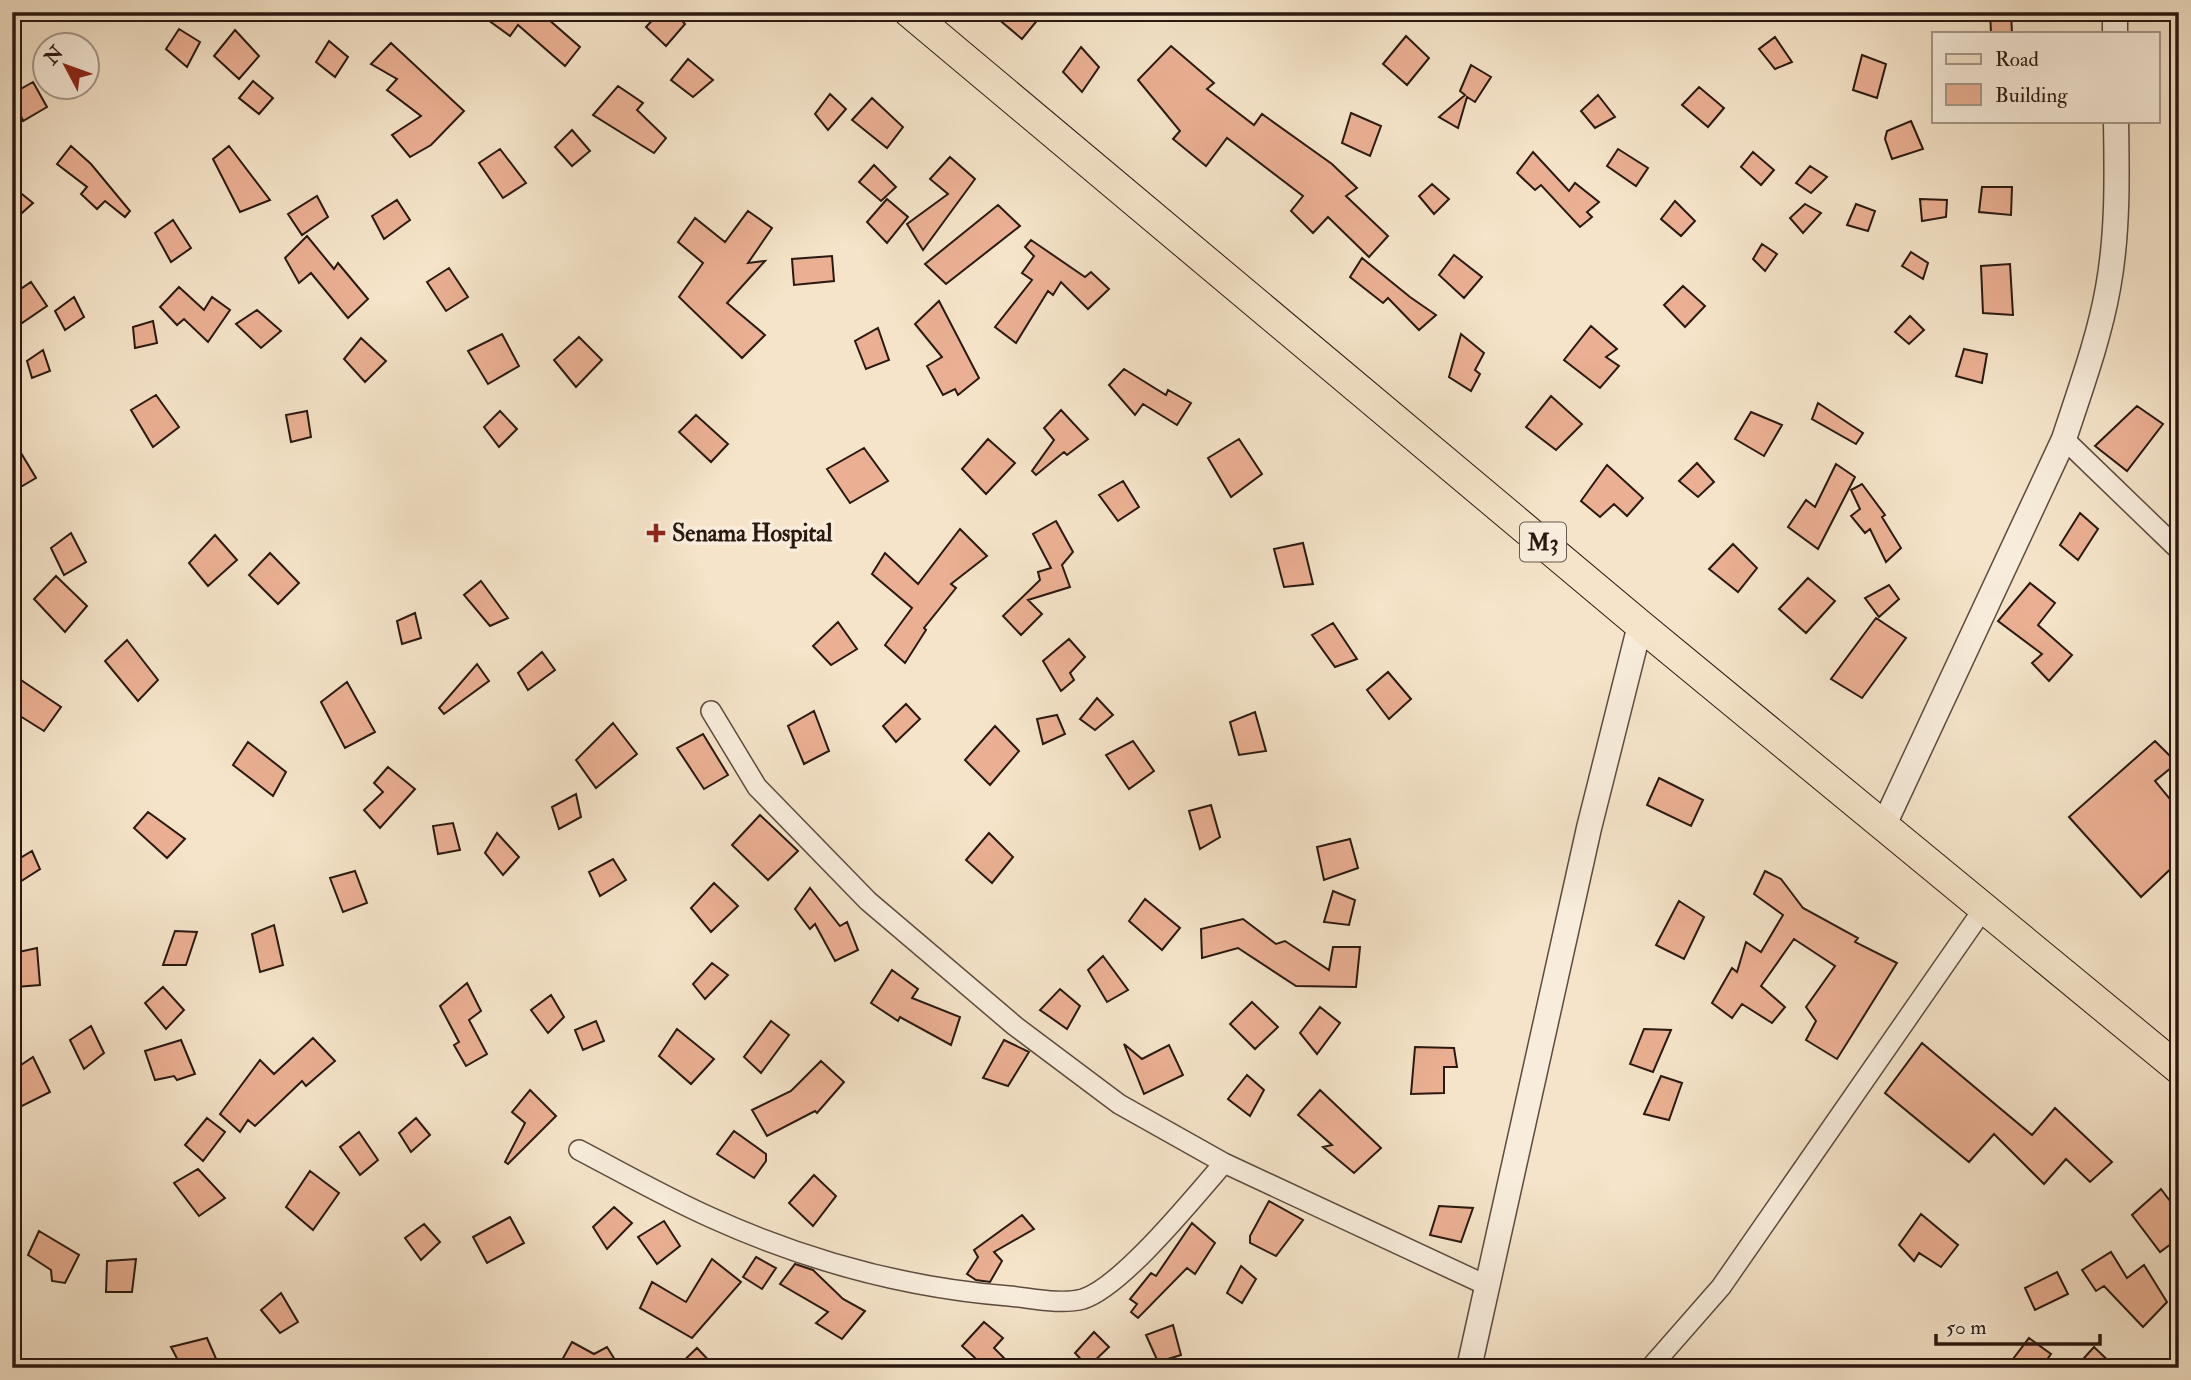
<svg xmlns="http://www.w3.org/2000/svg" width="2191" height="1380" font-family="'IM FELL Double Pica',serif">
<rect width="100%" height="100%" fill="#f5e4c9"/>
<filter id="stains"><feTurbulence type="fractalNoise" baseFrequency=".00286" numOctaves="4"/><feColorMatrix values="0 0 0 0 .2 0 0 0 0 .09 0 0 0 0 .02 0 0 0 .5 -.17"/></filter>
<radialGradient id="worn" r=".72"><stop offset=".6" stop-color="#630" stop-opacity="0"/><stop offset="1" stop-color="#630" stop-opacity=".3"/></radialGradient>
<!-- building -->
<path fill="#ebb093" stroke="#2a1811" stroke-width="2" d="M477 12H540L580 47 565 66 518 25 510 36Z
M660 12H674L685 24 666 46 646 27Z
M990 12H1044L1022 39Z
M1990 12H2011L2012 33H1991Z
M179 29 200 42 187 67 166 49Z
M235 30 259 56 239 79 214 56Z
M1406 36 1429 58 1407 85 1383 64Z
M1775 37 1792 62 1775 69 1759 49Z
M329 41 348 57 335 77 316 62Z
M391 43 464 111 431 145 410 157 392 135 421 116 387 90 397 79 371 64Z
M1171 46 1214 83 1207 89 1254 125 1262 114 1332 164 1357 188 1346 196 1388 236 1369 257 1328 217 1313 233 1291 211 1303 196 1227 138 1206 166 1173 139 1180 131 1138 80Z
M1081 47 1099 67 1082 92 1063 72Z
M1862 55 1886 64 1877 98 1853 90Z
M688 59 713 80 693 97 671 80Z
M1471 65 1491 77 1475 102 1467 97 1458 128 1439 117 1465 95 1460 91Z
M253 81 273 98 259 114 239 98Z
M33 82 47 107 23 121 12 94Z
M618 86 643 103 637 110 666 138 654 153 593 115Z
M1699 87 1724 108 1708 127 1682 105Z
M830 94 846 109 828 130 815 114Z
M1598 95 1615 117 1595 128 1581 111Z
M872 98 903 127 887 148 852 120Z
M1351 113 1381 126 1370 156 1342 143Z
M1911 121 1923 149 1892 159 1885 139 1887 131Z
M572 130 590 151 572 166 555 147Z
M71 146 91 164 130 211 125 217 105 201 97 209 81 194 87 187 57 164Z
M229 146 270 200 240 212 213 159Z
M500 149 526 183 503 198 479 163Z
M1618 149 1648 168 1636 186 1607 166Z
M1533 152 1569 191 1575 183 1599 202 1587 212 1592 217 1580 227 1541 185 1535 190 1517 173Z
M1753 152 1774 170 1761 185 1741 167Z
M950 157 975 179 923 250 907 224 948 194 930 179Z
M874 165 896 187 881 201 859 182Z
M1810 166 1827 177 1811 193 1796 183Z
M1432 184 1449 199 1434 214 1419 196Z
M12 186 33 203 12 222Z
M1982 187H2012L2011 215 1979 212Z
M317 196 328 217 302 235 288 214Z
M887 199 908 217 887 243 867 222Z
M1920 199 1947 200 1946 217 1922 221Z
M397 200 410 220 384 239 372 216Z
M1675 201 1695 221 1681 236 1661 219Z
M1805 204 1821 213 1803 233 1790 218Z
M1856 204 1875 211 1868 231 1847 225Z
M998 205 1020 226 946 284 925 264Z
M748 211 772 228 748 263 765 261 727 303 765 335 742 358 679 297 703 263 678 242 695 218 725 242Z
M173 220 191 248 171 262 155 233Z
M307 236 334 269 338 263 368 299 348 318 311 273 299 283 285 258Z
M1031 240 1085 277 1091 272 1109 289 1088 309 1061 282 1053 295 1048 291 1016 343 995 327 1032 280 1022 273 1034 256 1025 247Z
M1762 244 1777 254 1765 271 1753 259Z
M1911 252 1928 263 1923 279 1902 266Z
M1454 255 1482 277 1464 298 1439 275Z
M832 256 834 281 794 285 792 259Z
M1362 258 1410 297 1436 315 1419 330 1388 298 1383 303 1350 277Z
M2010 264 2013 315 1983 313 1981 266Z
M449 268 468 297 446 311 427 282Z
M31 282 47 306 19 325 12 313V295Z
M1683 286 1705 306 1685 327 1664 305Z
M179 287 204 310 212 297 230 310 208 342 184 319 177 325 160 307Z
M74 297 84 317 65 330 55 311Z
M939 301 979 378 958 395 955 389 943 395 927 366 942 357 915 324Z
M257 310 281 331 261 348 236 324Z
M1910 316 1924 330 1909 344 1895 332Z
M153 321 157 343 135 348 133 327Z
M1591 326 1617 349 1606 357 1619 366 1600 388 1564 360Z
M878 328 889 360 866 369 855 341Z
M502 334 519 366 488 384 468 351Z
M1461 334 1484 353 1475 370 1480 374 1471 391 1449 377Z
M579 337 602 360 576 387 554 360Z
M361 338 386 361 365 382 344 359Z
M1964 349 1987 354 1982 383 1956 376Z
M43 350 50 371 32 378 27 361Z
M1124 369 1166 395 1168 390 1191 403 1177 425 1143 404 1135 415 1109 385Z
M156 395 179 427 153 447 131 410Z
M1551 396 1582 424 1556 450 1526 427Z
M1818 403 1863 433 1856 444 1812 419Z
M2137 406 2163 424 2127 471 2095 446Z
M1061 410 1088 439 1067 455 1064 452 1036 475 1032 471 1054 440 1044 428Z
M307 411 311 437 291 442 286 415Z
M500 411 517 429 499 447 484 427Z
M1751 412 1782 425 1764 456 1735 439Z
M696 415 728 444 711 462 679 432Z
M12 438 36 478 12 492Z
M988 439 1015 463 986 494 962 469Z
M1239 439 1262 474 1231 497 1208 458Z
M864 448 888 481 850 503 827 469Z
M1697 463 1714 482 1698 497 1679 481Z
M1836 464 1855 477 1818 549 1788 527 1806 500 1815 507Z
M1607 465 1643 498 1627 516 1614 504 1600 517 1581 501Z
M1123 481 1139 507 1118 521 1099 495Z
M1862 484 1885 515 1882 517 1901 548 1886 562 1870 529 1865 533 1851 516 1860 509 1851 490Z
M2080 513 2098 529 2078 560 2060 545Z
M1056 521 1073 552 1062 565 1070 587 1028 600 1042 614 1021 635 1003 616 1040 580 1038 572 1051 568 1033 534Z
M960 529 987 556 951 584 956 588 924 628 926 630 905 663 885 645 912 608 872 574 885 553 918 584Z
M71 533 86 562 64 575 51 548Z
M215 535 237 560 208 586 189 563Z
M1303 543 1313 584 1284 587 1274 549Z
M1733 544 1757 568 1738 592 1709 569Z
M270 553 299 583 278 604 249 575Z
M56 576 87 606 65 632 34 599Z
M1808 578 1835 601 1806 633 1779 609Z
M481 581 508 618 490 626 464 595Z
M2030 583 2055 603 2038 625 2072 655 2049 681 2032 663 2042 654 1998 621Z
M1889 585 1899 599 1879 617 1865 598Z
M415 613 421 638 402 644 397 621Z
M1876 618 1906 638 1862 698 1831 679Z
M838 622 857 649 831 665 813 646Z
M1333 623 1357 659 1335 667 1312 635Z
M1069 639 1085 657 1070 673 1074 680 1061 691 1043 661Z
M127 640 158 680 138 701 105 661Z
M542 652 555 670 528 690 518 673Z
M477 664 489 681 444 714 439 708Z
M1388 672 1411 699 1389 719 1367 690Z
M12 674 61 707 44 731 12 711Z
M347 682 375 732 345 748 321 702Z
M1097 698 1113 715 1095 730 1080 719Z
M906 704 920 719 896 742 883 726Z
M814 711 829 751 804 764 788 726Z
M1255 712 1266 751 1239 755 1230 722Z
M1057 715 1065 734 1043 744 1037 719Z
M613 723 637 754 596 788 576 760Z
M995 726 1019 751 990 785 965 760Z
M703 734 728 775 704 789 677 748Z
M1133 741 1154 771 1129 789 1106 755Z
M2155 741 2177 763 2155 781 2179 810V861L2141 897 2069 817Z
M248 742 286 772 273 796 233 765Z
M388 767 415 789 380 828 364 810 383 792 374 783Z
M1659 778 1703 800 1691 826 1647 805Z
M576 794 581 817 559 829 552 807Z
M1211 805 1220 837 1200 849 1189 811Z
M148 812 185 839 167 858 134 828Z
M760 815 798 851 768 880 732 845Z
M453 823 460 850 438 854 433 826Z
M497 833 519 857 503 875 485 853Z
M989 833 1013 857 992 883 966 860Z
M1350 839 1358 868 1324 880 1317 847Z
M32 851 40 869 12 887V863Z
M613 859 626 880 600 896 589 872Z
M355 871 367 903 343 912 330 878Z
M1765 871 1781 879 1803 908 1858 938 1855 942 1897 963 1837 1059 1806 1040 1816 1021 1806 1007 1835 966 1794 939 1761 986 1785 1007 1772 1023 1742 1004 1732 1018 1712 1003 1732 968 1737 972 1746 942 1761 952 1783 915 1754 894Z
M714 883 738 906 711 932 691 908Z
M810 888 840 926 847 922 858 950 835 961 815 924 810 929 795 909Z
M1333 891 1355 900 1349 925 1324 922Z
M1145 899 1180 928 1162 950 1129 921Z
M1679 901 1704 917 1684 959 1656 945Z
M1243 919 1276 944 1285 941 1329 970 1333 947H1360L1356 987 1296 986 1238 948 1202 958 1201 929Z
M274 925 283 965 260 972 252 934Z
M175 931 197 932 186 965H163Z
M37 948 40 985 16 987 14 953Z
M1103 956 1128 990 1107 1002 1088 970Z
M712 963 728 975 705 999 693 984Z
M892 970 918 989 912 998 960 1017 951 1045 900 1017 898 1021 871 1003Z
M467 983 481 1011 469 1020 487 1054 466 1066 454 1045 459 1042 440 1006Z
M163 987 184 1010 166 1029 145 1003Z
M1060 989 1080 1006 1067 1029 1040 1010Z
M551 995 564 1017 548 1033 531 1010Z
M1252 1002 1278 1027 1255 1049 1230 1024Z
M1320 1007 1340 1023 1317 1054 1300 1033Z
M596 1021 604 1041 583 1050 575 1030Z
M771 1021 789 1035 761 1073 744 1057Z
M91 1026 104 1053 84 1069 70 1040Z
M677 1029 714 1059 691 1084 659 1056Z
M1644 1029 1671 1030 1653 1072 1630 1064Z
M313 1038 335 1061 306 1086 302 1081 255 1126 248 1120 240 1132 220 1114 260 1060 274 1074Z
M181 1040 195 1074 177 1080 174 1076 155 1080 145 1051Z
M1004 1040 1029 1052 1008 1086 983 1078Z
M1922 1043 2032 1135 2055 1108 2112 1162 2090 1182 2066 1159 2044 1184 1994 1134 1969 1162 1885 1093Z
M1124 1044 1142 1059 1169 1045 1183 1075 1144 1094Z
M1415 1047 1454 1048 1457 1067H1444V1093L1411 1094Z
M33 1057 50 1092 12 1111V1071Z
M821 1061 844 1082 817 1113 815 1111 767 1136 752 1110 791 1091Z
M1247 1075 1264 1090 1250 1116 1228 1099Z
M1661 1076 1682 1083 1669 1120 1644 1114Z
M530 1090 556 1116 508 1164 505 1162 525 1123 512 1112Z
M1320 1090 1381 1148 1354 1173 1323 1147 1332 1145 1298 1115Z
M207 1118 225 1132 203 1161 185 1145Z
M416 1118 430 1135 411 1152 399 1133Z
M734 1131 766 1154V1161L754 1178 717 1154Z
M359 1132 378 1160 360 1175 340 1147Z
M198 1169 225 1198 199 1216 174 1183Z
M310 1171 339 1193 313 1230 286 1207Z
M814 1175 836 1196 813 1226 789 1203Z
M2161 1189 2179 1213V1238L2160 1252 2132 1215Z
M1269 1201 1303 1220 1276 1256 1250 1243V1236Z
M1439 1206 1473 1208 1461 1242 1430 1235Z
M614 1207 632 1223 607 1249 593 1227Z
M1921 1214 1958 1245 1941 1267 1919 1253 1914 1261 1899 1245Z
M1022 1215 1034 1229 994 1252 1002 1261 990 1282 976 1280 967 1274 978 1257 974 1250Z
M510 1217 524 1243 487 1263 473 1237Z
M664 1221 680 1246 657 1264 638 1237Z
M1192 1223 1215 1243 1195 1274 1187 1268 1138 1318 1131 1312 1137 1304 1130 1299 1151 1273 1156 1276Z
M424 1224 440 1242 421 1260 405 1238Z
M39 1231 79 1255 65 1283 52 1281 51 1270 28 1255Z
M2111 1252 2127 1278 2144 1265 2167 1302 2143 1327 2104 1286 2096 1291 2082 1270Z
M756 1257 776 1268 762 1289 743 1277Z
M136 1259 132 1292H106L107 1261Z
M712 1259 741 1282 692 1338 640 1308 652 1282 686 1302Z
M795 1264 813 1270 843 1299 865 1311 842 1339 816 1323 828 1312 780 1284Z
M1241 1266 1256 1279 1242 1303 1227 1293Z
M2057 1272 2068 1294 2035 1310 2025 1288Z
M281 1293 298 1322 280 1333 261 1310Z
M984 1322 1003 1338 994 1348 1014 1368H986L962 1346Z
M1173 1325 1181 1355 1158 1362 1146 1335Z
M1094 1332 1109 1347 1088 1367 1075 1353Z
M207 1338 217 1361 196 1368H182L171 1347Z
M2029 1338 2051 1354 2041 1368H2026L2013 1359Z
M572 1342 594 1354 607 1347 620 1368H564L570 1365 562 1360Z
M2094 1347 2116 1368H2075Z
M697 1348 716 1368H676Z"/>
<g fill="none" stroke-linecap="round" stroke-linejoin="round">
<defs>
<path id="minor" d="M2064 439 2179 550
M711 711 757 787 868 901 1015 1026 1119 1104 1224 1163 1488 1286
M579 1150C623 1173 667 1198 712 1218 805 1260 907 1288 1009 1296 1031 1298 1061 1305 1083 1299 1123 1286 1195 1196 1224 1163
M1650 1368 1721 1287 1984 908"/>
<path id="tertiary" d="M2115 12V33
M1883 827 2064 439C2080 390 2099 339 2108 288 2118 233 2117 176 2116 121
M1469 1368 1589 828 1640 625"/>
<path id="primary" d="M909 12 1640 625 2179 1069"/>
</defs>
<!-- minor casing -->
<use href="#minor" stroke="#5d4b3f" stroke-width="22"/>
<!-- tertiary casing -->
<use href="#tertiary" stroke="#5d4b3f" stroke-width="27"/>
<!-- primary casing -->
<use href="#primary" stroke="#2a1811" stroke-width="32"/>
<!-- minor -->
<use href="#minor" stroke="#f8eddc" stroke-width="19"/>
<!-- tertiary -->
<use href="#tertiary" stroke="#f8eddc" stroke-width="24"/>
<!-- primary -->
<use href="#primary" stroke="#f5e4c9" stroke-width="30"/>
</g>
<!-- markers -->
<path fill="#8f2418" stroke="#f8eddc" stroke-width="2.5" d="M652.5 522.5h7v7h7v7h-7v7h-7v-7h-7v-7h7z"/>
<g text-anchor="middle" stroke-width="7" stroke-linejoin="round" paint-order="stroke">
<!-- shield labels -->
<rect fill="#f8eddc" stroke="#68584e" stroke-width="2" x="1520" y="522.5" width="46" height="39" rx="5"/>
<g font-size="23" font-weight="bold" fill="#2a1811">
<text x="1543" y="550">M3</text>
</g>
<!-- poi labels -->
<g font-size="24" font-weight="bold" fill="#2a1811" stroke="#f8eddc" text-anchor="start">
<text x="672" y="541">Senama Hospital</text>
</g>
</g>
<!-- margin -->
<rect width="2191" height="1380" fill="none" stroke="#f5e4c9" stroke-width="42"/>
<rect x="14" y="14" width="2163" height="1352" fill="none" stroke="#2a1811" stroke-width="3.5"/>
<rect x="21" y="21" width="2149" height="1338" fill="none" stroke="#2a1811" stroke-width="2"/>
<!-- legend -->
<rect x="1932" y="32" width="228" height="91" fill="#f8eddc" stroke="#a6988b" stroke-width="2"/>
<rect x="1946" y="54" width="35" height="10" fill="#f5e4c9" stroke="#a6988b" stroke-width="2"/>
<text x="1995" y="66" font-size="21" fill="#2a1811">Road</text>
<rect x="1946" y="84" width="35" height="21" fill="#ebb093" stroke="#a6988b" stroke-width="2"/>
<text x="1995" y="102" font-size="21" fill="#2a1811">Building</text>
<!-- north arrow -->
<g transform="translate(66 66) rotate(311)"><circle r="33" fill="#f8eddc" stroke="#a6988b" stroke-width="2"/>
<path d="M0-5L12 26L0 18L-12 26Z" fill="#8f2418"/>
<text y="-10" font-size="19" font-weight="bold" text-anchor="middle" fill="#2a1811">N</text>
</g>
<!-- scale -->
<path d="M1936 1334v10h164v-10" fill="none" stroke="#2a1811" stroke-width="3.5"/>
<text x="1946" y="1334" font-size="21" fill="#2a1811" stroke="#f8eddc" stroke-width="5" paint-order="stroke">50 m</text>
<rect width="100%" height="100%" filter="url(#stains)"/>
<rect width="100%" height="100%" fill="url(#worn)"/>
</svg>
